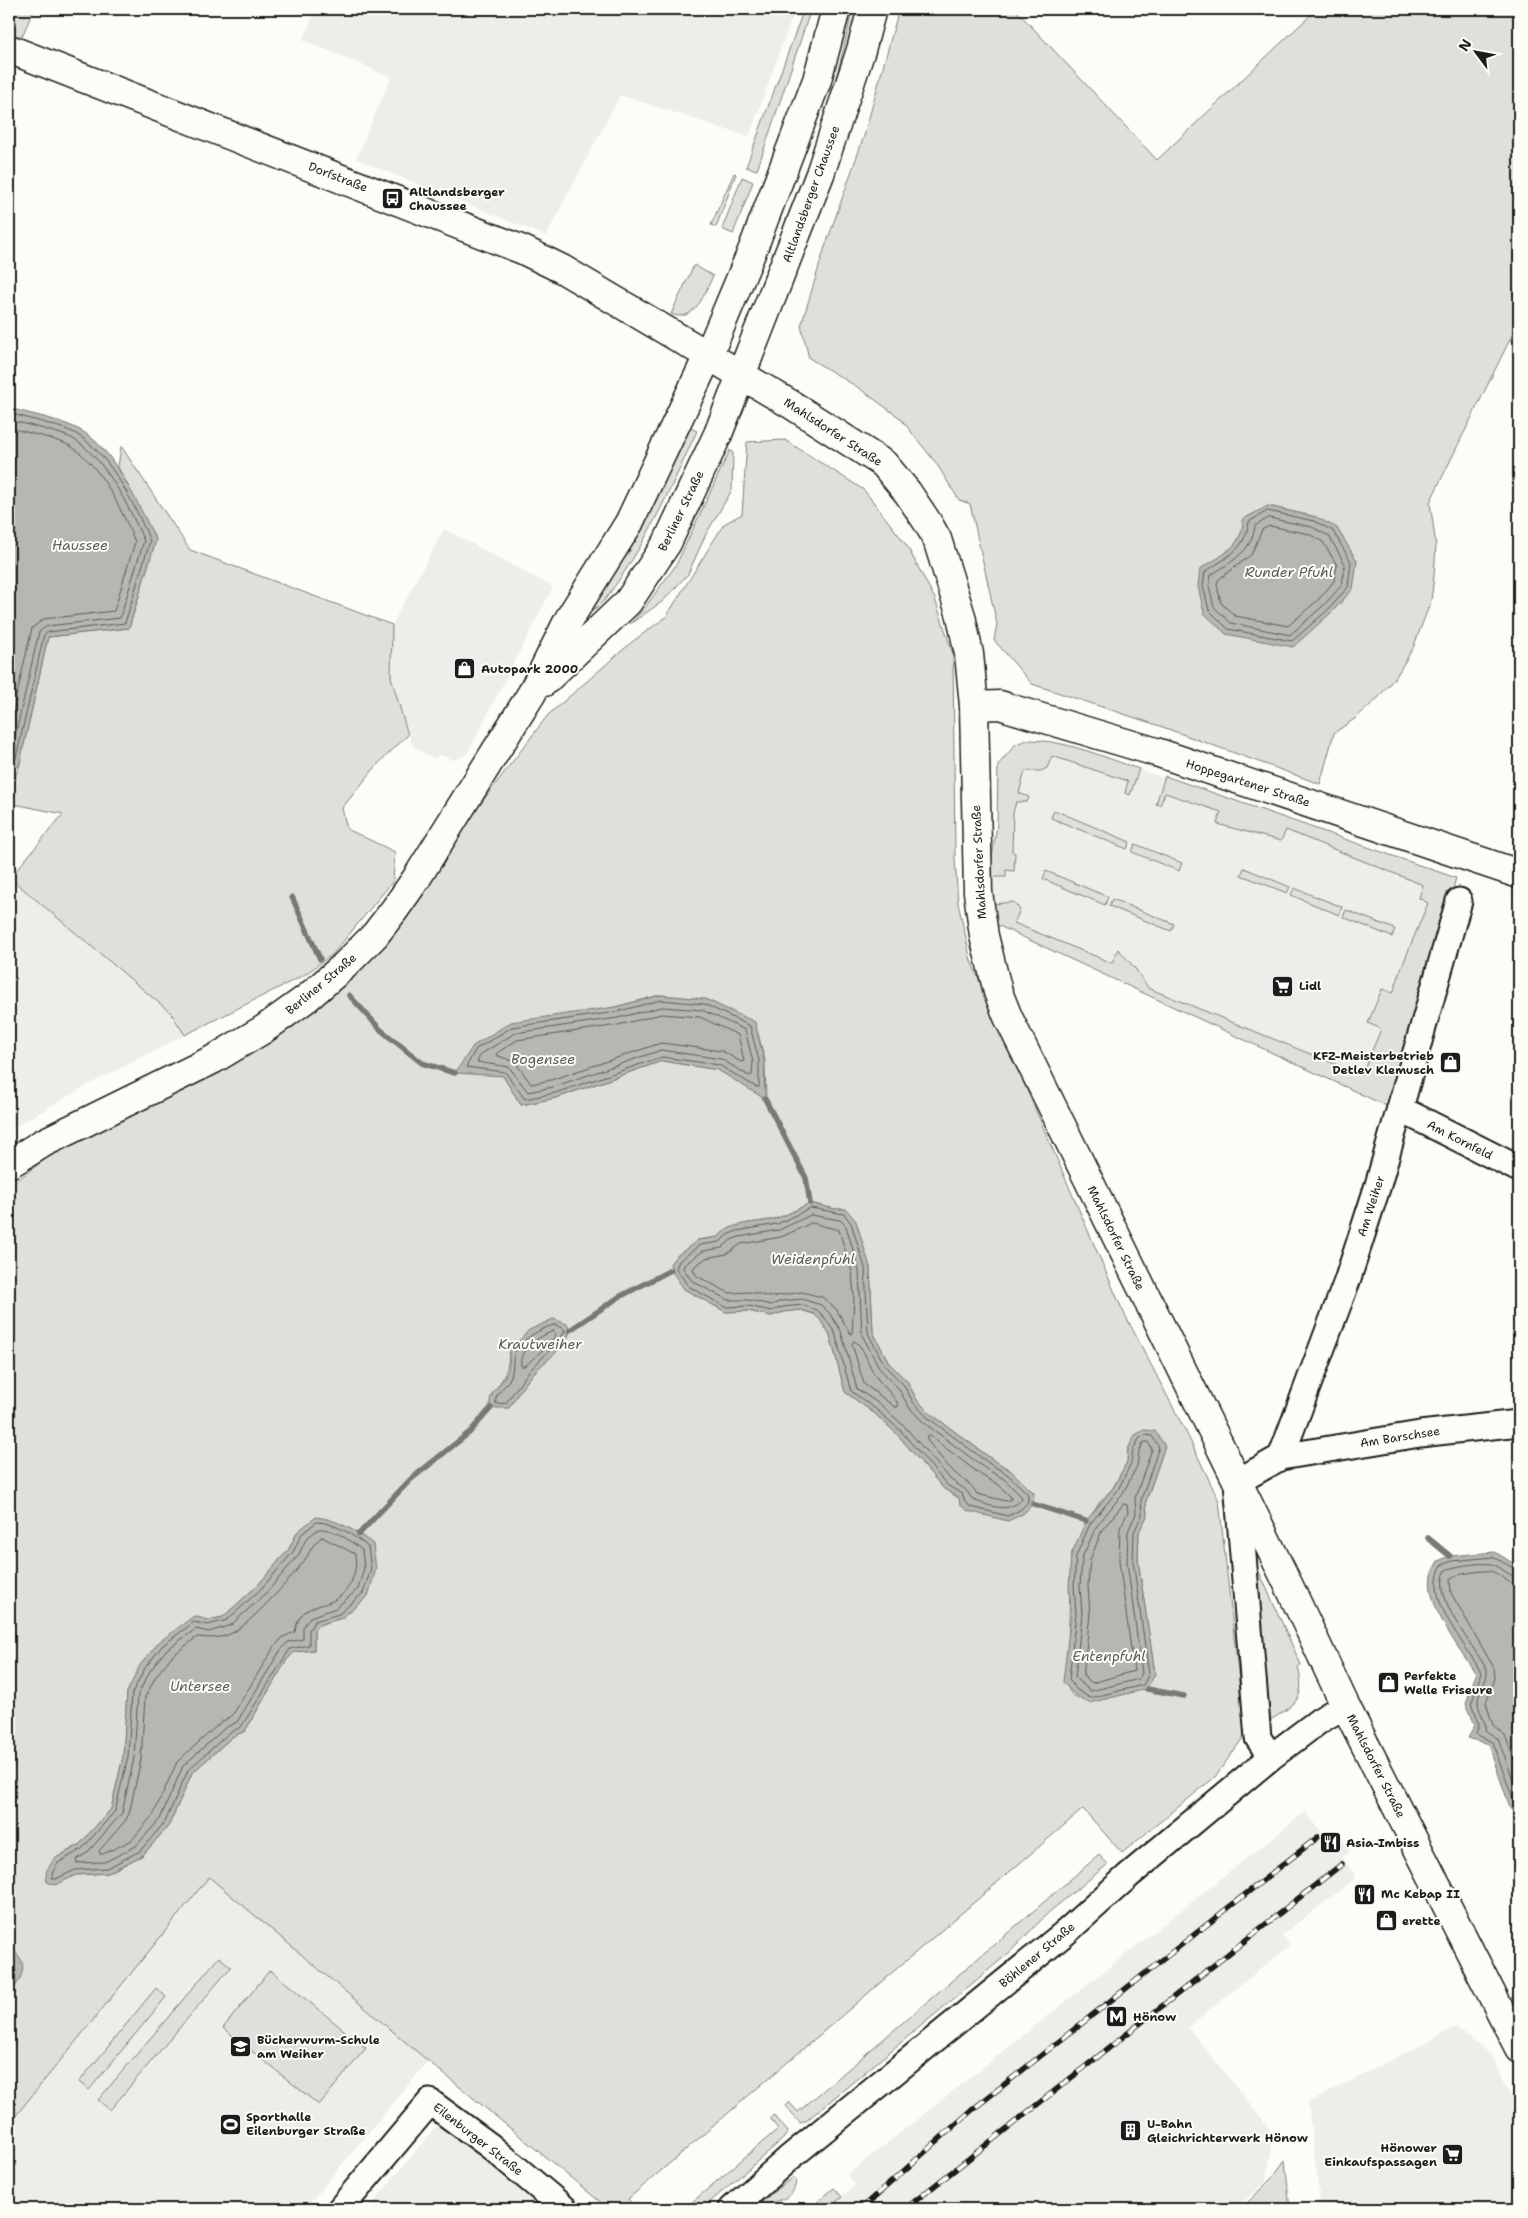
<svg xmlns="http://www.w3.org/2000/svg" width="1528" height="2218" font-family="'Shantell Sans',sans-serif">
<rect width="100%" height="100%" fill="#fdfcf7"/>
<filter id="ink" filterUnits="userSpaceOnUse"><feTurbulence type="fractalNoise" baseFrequency=".02" numOctaves="2"/><feDisplacementMap in="SourceGraphic" scale="10" xChannelSelector="R" yChannelSelector="G"/><feConvolveMatrix kernelMatrix="1 2 1 2 8 2 1 2 1" color-interpolation-filters="sRGB"/></filter>
<g filter="url(#ink)">
<!-- built -->
<path fill="#eeede9" d="M316 9H795L749 137 620 95 546 236 356 159 391 77 303 40Z
M444 529 553 587 467 754 454 760 441 755 433 758 420 751 412 744 391 677 392 625Z
M1027 740H1043L1071 746 1456 878 1393 1109 997 925 991 864 997 825 998 765 1016 744Z
M10 878 171 1013 185 1035 86 1086 9 1130Z
M1305 1812 1326 1837 1336 1830 1351 1850 1342 1858 1357 1877 1282 1935 1290 1945 1188 2027 1274 2134 1266 2182 1235 2209H828L855 2185 847 2175Z
M209 1876 428 2061 305 2209H9V2124Z
M1456 2027 1492 2056 1519 2113V2209H1321L1308 2103Z
M442 2119 550 2209H368Z"/>
<!-- green -->
<path fill="#e0dfdb" stroke="#7e7e7c" fill-rule="evenodd" d="M9 9H31L33 11 21 39 9 34Z
M804 9H811L757 170 746 167Z
M852 9H862L845 70 757 312 752 309C790 211 833 112 852 9Z
M899 9H1015L1157 160 1317 9H1519V321L1430 502 1436 546 1434 576 1431 601 1413 648 1397 675 1378 698 1356 718 1334 733 1320 784 1157 725 1032 684 994 640 997 624 970 504 959 500 936 463 900 418 859 388 809 358 801 326 824 250 864 136ZM1268 506 1316 517 1254 638 1227 634 1226 552 1237 543 1243 530Z
M734 173 736 174 716 227 711 225Z
M742 177 753 182 733 234 722 229Z
M694 265 713 276C705 292 695 324 671 314Z
M686 426 697 431C673 483 650 536 617 583 610 592 602 607 591 610L589 605Z
M785 440 864 490 907 546 935 599 953 654 955 858 958 903 971 961 1122 1309 1189 1438 1219 1501 1245 1735 1215 1777 1122 1853 1083 1809 628 2199 636 2209H609L428 2061 209 1877 9 2124V1995L13 1990 15 1951 9 1948V1186L55 1152 292 1028 369 960 468 820 548 715 632 642 666 617 724 524 742 514 747 442ZM660 995 705 999 755 1023 765 1060 766 1098 718 1070 662 1061 556 1098 521 1105 503 1076 615 1007ZM810 1203 835 1209H846L870 1267 873 1332 889 1363 907 1381 917 1400 931 1414 993 1460 1010 1470 959 1498 944 1489 897 1434 874 1413 845 1392 830 1335 821 1321 814 1314 801 1310 784 1312 771 1316 748 1311 726 1312 684 1289 698 1240 718 1237C732 1221 755 1224 774 1219 786 1216 799 1208 810 1203ZM570 1330 568 1337 562 1345 533 1374 524 1385 491 1395C502 1381 509 1371 509 1352ZM1128 1449 1161 1458 1146 1501 1147 1516 1139 1531 1138 1560 1155 1674 1089 1703 1072 1695 1064 1681 1068 1652 1071 1555 1099 1503 1113 1488 1127 1462ZM297 1532 342 1618 318 1625 314 1630V1650L294 1652 286 1661 245 1731 232 1737 192 1773 169 1825 143 1855 108 1873 76 1875 54 1859 79 1845 111 1809 123 1757 127 1692 208 1620 223 1617 258 1585 289 1549Z
M121 446 190 550 392 625 391 677 408 735 378 764 342 808 347 829 395 852 393 881 333 954 304 975 185 1035 171 1013 10 878 63 814 9 803V793L19 767 48 637 129 628 156 540 118 467Z
M730 450 733 453 732 490 706 534 688 574 663 601 630 624 643 610 676 565Z
M1027 740C1066 740 1103 757 1139 769L1130 795 1125 793 1128 781 1052 756 1047 768 1041 771H1025L1019 793 1029 797 1027 802H1016L1013 813 1012 851 1015 853 1014 871 1006 870V877H991V864L997 825 998 765 1016 744Z
M1165 776 1456 878 1393 1109 997 925 993 904 1014 902 1020 910 1014 923 1112 963 1118 949 1134 967 1148 988 1362 1075 1381 1029 1368 1023 1382 989 1393 993 1399 976H1398L1428 903 1419 898 1423 885 1286 830 1281 841 1217 824 1221 812 1165 793 1160 805 1156 804Z
M1054 810 1130 842 1127 849 1051 818Z
M1135 844 1182 863 1179 871 1132 852Z
M1244 868 1290 887 1287 893 1241 875Z
M1046 871 1108 897 1105 905 1043 879Z
M1294 888 1342 907 1339 915 1291 895Z
M1112 899 1174 924 1171 931 1109 906Z
M1346 910 1395 929 1392 937 1343 917Z
M1253 1558 1301 1665 1298 1667C1307 1702 1293 1705 1266 1723Z
M1099 1855 1108 1864 1048 1913 1009 1953 806 2121 800 2123 785 2106 789 2102 798 2112Z
M219 1957 231 1967 110 2110 98 2100Z
M270 1970 366 2048 319 2105 223 2028Z
M156 1988 166 1997 89 2090 79 2082Z
M774 2115 788 2132 783 2139 702 2209H684L778 2129 770 2118Z
M1285 2160 1290 2209H1241L1272 2178Z
M793 2178 796 2180C794 2204 776 2196 761 2209H754L782 2185Z
M834 2188 842 2197 828 2209H809Z"/>
<!-- water -->
<path fill="#b7b6b2" stroke="#797876" d="M9 408C30 414 58 419 78 429 113 445 139 507 156 540L129 628 48 637 19 767 9 763Z
M1268 506 1316 517 1337 528 1357 561 1353 589 1332 612 1293 647 1226 634 1204 613 1198 586 1200 569C1222 555 1243 547 1243 519Z
M660 995 705 999 755 1022 764 1060 765 1099 718 1070 662 1061 556 1098 521 1105 503 1076 455 1073 473 1046 511 1022 615 1007Z
M810 1203 835 1209H846L856 1221 870 1267 873 1332 889 1363 907 1381 917 1400 931 1414 993 1460 1010 1470 1034 1493 1033 1504 1023 1514 1008 1521 968 1511 960 1505 959 1498 944 1489 897 1434 874 1413 845 1392 830 1335 821 1321 814 1314 801 1310 784 1312 771 1316 748 1311 726 1312 684 1289 671 1270 670 1264 675 1257 698 1240 718 1237C732 1221 755 1224 774 1219 786 1216 799 1208 810 1203Z
M553 1319 567 1324 570 1330C565 1351 544 1360 532 1375 523 1385 516 1397 509 1408H491C486 1394 500 1387 505 1376 510 1369 509 1361 509 1352L529 1330Z
M1144 1430 1155 1431 1165 1446 1146 1501 1147 1516 1139 1532 1138 1560 1155 1674 1147 1689 1089 1703 1073 1693 1063 1682 1071 1613 1069 1587 1071 1555 1086 1521 1113 1488 1127 1462 1128 1449 1135 1435Z
M316 1517C337 1519 356 1531 373 1544L376 1569 368 1596 342 1618 318 1625 314 1630V1650L294 1652 286 1661 245 1731 232 1737 192 1773 169 1825 143 1855 108 1873 76 1875 56 1885 47 1882 46 1872 54 1859 79 1845 111 1809 123 1757 127 1692 140 1665 159 1642 194 1616 208 1620 223 1617 258 1585 289 1549 297 1532Z
M1495 1552 1519 1567V1807L1511 1810 1488 1744 1468 1738 1475 1725 1466 1703 1476 1674C1460 1649 1425 1605 1431 1575 1432 1570 1436 1565 1438 1561L1450 1556Z
M9 1948C32 1961 22 1979 9 1995Z"/>
<g fill="none" stroke-linecap="round" stroke-linejoin="round">
<!-- shore -->
<path stroke="#5a5a58" stroke-width="1" d="M9 413C25 418 66 427 78 435 111 456 135 505 150 541L125 623 48 632 44 635 16 758 9 759
M9 420C24 424 64 433 75 440 107 461 129 507 144 541L120 618 47 626 39 632 12 750 9 752
M9 428C25 432 59 439 72 447 101 466 122 510 135 542L114 611 44 619 32 628 9 729
M1268 511 1314 521 1333 531 1351 562 1348 587 1329 609 1292 641 1228 629 1209 610 1203 586 1205 572C1228 556 1245 550 1249 522Z
M1269 518 1312 527 1329 536 1345 564 1342 585 1324 605 1290 635 1231 623 1214 607 1209 586 1211 575C1231 562 1252 552 1255 526Z
M1270 526 1309 534 1323 542 1337 565 1334 581 1319 599 1288 626 1235 616 1221 603 1217 585 1218 580 1251 555 1262 530Z
M661 1000 704 1004 750 1026 759 1061V1087H756L719 1065 662 1057 555 1093 525 1099 505 1072 466 1067 476 1049 512 1027 616 1012Z
M662 1007 702 1010 745 1030 753 1062 752 1075 749 1076 721 1059 661 1050 553 1087 528 1092 509 1067 477 1062 481 1054 515 1033 617 1018Z
M662 1014 700 1017 738 1035 744 1061 741 1062 722 1051 661 1043 551 1080 531 1084 515 1062 496 1055 497 1053 517 1040 618 1025Z
M811 1208 844 1214 851 1223 865 1268 868 1333 885 1366 903 1384 913 1402 927 1417 990 1464 1007 1474 1028 1494V1502L1020 1510 1008 1516 971 1507 965 1502 962 1494 947 1485 901 1431 877 1410 851 1391 835 1333 825 1318 817 1310 802 1305 783 1307 771 1311 749 1306 726 1307 688 1286 676 1268 679 1261 700 1245 720 1242 727 1235 737 1231 777 1224Z
M811 1215 840 1220 846 1226 859 1270 862 1335 880 1369 898 1388 909 1407 923 1422 986 1469 1004 1479 1021 1496 1022 1499C1008 1514 990 1506 973 1500L966 1490 951 1480 905 1427 881 1405 857 1389 841 1331 830 1314 821 1305 802 1299 782 1301 771 1305 749 1300H728L692 1281 683 1268 684 1265 703 1251 722 1248 731 1240 739 1237 779 1230Z
M812 1223 839 1230 852 1272 854 1297 852 1334 850 1333 836 1309 822 1297 802 1292 770 1297 750 1292 729 1293 697 1276 693 1270 694 1267 706 1258 727 1254 741 1244 781 1237Z
M554 1325 563 1328 565 1331 558 1342 529 1371 506 1403 496 1404C493 1394 506 1387 510 1378 514 1370 512 1363 514 1355 518 1341 541 1328 554 1325Z
M553 1331 556 1335 546 1347 525 1366H521C518 1348 539 1337 553 1331Z
M854 1341C863 1345 867 1361 872 1370 878 1383 891 1391 898 1404V1407H895L864 1384 852 1344Z
M1145 1435 1152 1436 1159 1447 1141 1500 1142 1515 1134 1532 1133 1561 1149 1674 1143 1685 1090 1698 1076 1689 1069 1680 1076 1613 1074 1586 1076 1556 1090 1524 1118 1490 1131 1463 1133 1450 1139 1439Z
M930 1436 981 1475 999 1485 1010 1496 1011 1499 1006 1501 977 1494C972 1483 963 1481 955 1473 944 1463 936 1451 927 1440V1437Z
M1148 1442 1152 1449 1135 1498 1136 1514 1128 1531 1127 1562 1142 1673 1139 1679 1091 1691 1075 1678 1082 1614 1080 1586 1082 1558 1096 1527 1123 1493 1137 1466 1139 1452 1143 1443Z
M1124 1504 1127 1505 1128 1512 1120 1528 1119 1561 1134 1671 1092 1683 1083 1676 1090 1614 1088 1586 1090 1560 1102 1530Z
M317 1522C334 1522 355 1536 368 1547L371 1569 363 1593 339 1614 315 1621 309 1630V1645L290 1649 241 1727 229 1733 188 1770 165 1822 140 1851 107 1868 75 1870 56 1879H53L52 1873 58 1863 82 1849 115 1811 128 1757 132 1693 145 1668 162 1646 194 1622 208 1625 227 1620 261 1589 293 1552 301 1535Z
M319 1529C333 1528 351 1541 362 1550L364 1568 358 1589 336 1608 310 1617 303 1627V1639L288 1642 280 1651 237 1722 225 1728 183 1766 160 1819 136 1846 105 1862 77 1863 76 1860 87 1853 122 1813 134 1758 138 1694 150 1671 166 1650 196 1629 209 1632 231 1625 266 1593 298 1556 306 1539Z
M322 1537 355 1554C358 1573 350 1594 330 1602 311 1609 299 1608 295 1632L283 1637 274 1647 232 1716 221 1722 177 1762 153 1815 132 1840 103 1854H100L99 1851 125 1821 129 1814 141 1759 145 1697 156 1676 172 1656 197 1637C208 1638 219 1639 230 1634 249 1626 291 1578 304 1561 311 1551 311 1545 322 1537Z
M1519 1571 1493 1557 1452 1561 1442 1565C1422 1599 1466 1642 1481 1673L1472 1702 1479 1724 1476 1734 1492 1742 1514 1801 1519 1802
M1519 1577C1509 1577 1503 1568 1494 1565 1487 1561 1454 1566 1446 1570 1430 1597 1474 1645 1487 1670 1488 1682 1478 1691 1478 1702 1478 1712 1487 1720 1485 1730L1498 1739 1519 1796
M1519 1585C1507 1584 1502 1575 1491 1571 1485 1570 1453 1574 1450 1579L1451 1593 1494 1668 1495 1678 1486 1703 1493 1725 1505 1735 1519 1774"/>
<!-- stream -->
<path stroke="#797876" stroke-width="5.5" d="M292 897 320 959
M349 995 381 1030 422 1063 455 1073
M765 1099 806 1178 810 1203
M570 1330 619 1297 671 1270
M1033 1504 1086 1521
M359 1534 410 1480 470 1432 491 1408
M1428 1538 1450 1556
M1147 1689 1184 1696"/>
<defs>
<path id="minor" d="M1400 1112 1412 1115 1519 1169
M1281 1457 1420 1434 1519 1423
M1271 1757 1258 1738 1237 1482 1281 1457 1347 1281 1378 1185 1459 901
M340 2209 430 2102 490 2146 565 2209
M732 2209 788 2159 1066 1932 1128 1876 1271 1757 1319 1721 1345 1705"/>
<path id="major" d="M9 49 523 250 562 269 792 405 884 464 908 493 928 523 937 539 961 616 969 654 974 706 978 892 984 936 998 992 1008 1017 1290 1588 1345 1705 1519 2048
M544 682 628 602 667 543 718 434 820 174 861 50 872 9
M974 706 1000 705 1009 708 1156 752 1519 874
M9 1164 43 1143 214 1059 264 1029 307 998 344 966 375 935 395 909 416 879 532 693 569 619 629 523 708 356 752 251 817 80 836 9"/>
</defs>
<!-- minor casing -->
<use href="#minor" stroke="#1c1c1c" stroke-width="29"/>
<!-- major casing -->
<use href="#major" stroke="#1c1c1c" stroke-width="31"/>
<!-- minor -->
<use href="#minor" stroke="#fdfcf7" stroke-width="25"/>
<!-- major -->
<use href="#major" stroke="#fdfcf7" stroke-width="28"/>
<defs>
<path id="rail" d="M861 2209 972 2110 1318 1837
M905 2209 1342 1864"/>
</defs>
<!-- rail casing -->
<use href="#rail" stroke="#1c1c1c" stroke-width="5.5"/>
<!-- rail -->
<use href="#rail" stroke="#fdfcf7" stroke-width="4" stroke-dasharray="11" stroke-linecap="butt"/>
</g>
</g>
<!-- icons -->
<defs>
<symbol id="bus-square" viewBox="-11 -11 22 22"><rect x="-9" y="-9" width="18" height="18" rx="4" fill="#1c1c1c" stroke="#fdfcf7"/><path d="M-5-6H5V4H4V6H2V4H-2V6H-4V4H-5ZM-3.5-4V0h7V-4ZM-3.5 1.2v1.5H-2V1.2ZM2 1.2v1.5H3.5V1.2Z" fill="#fff"/></symbol>
<symbol id="shop-square" viewBox="-11 -11 22 22"><rect x="-9" y="-9" width="18" height="18" rx="4" fill="#1c1c1c" stroke="#fdfcf7"/><path d="M-5-2.5h2.3a2.7 3.5 0 0 1 5.4 0H5L5.5 6h-11ZM-1.5-2.5h3a1.5 2.3 0 0 0-3 0Z" fill="#fff"/></symbol>
<symbol id="supermarket-square" viewBox="-11 -11 22 22"><rect x="-9" y="-9" width="18" height="18" rx="4" fill="#1c1c1c" stroke="#fdfcf7"/><path d="M-6-5.5h2.5l.6 2H6L4.5 2H-2.5L-4.4-4H-6ZM-1.5 3.2a1.3 1.3 0 1 0 .1 0ZM3 3.2a1.3 1.3 0 1 0 .1 0Z" fill="#fff"/></symbol>
<symbol id="restaurant-square" viewBox="-11 -11 22 22"><rect x="-9" y="-9" width="18" height="18" rx="4" fill="#1c1c1c" stroke="#fdfcf7"/><path d="M-5-6h1v4h1v-4h1v4h1v-4h1v5L-1.5 .5V6h-2V.5L-5-1ZM5-6V6H3V1.5H1.5Q1.5-4 5-6Z" fill="#fff"/></symbol>
<symbol id="metro-square" viewBox="-11 -11 22 22"><rect x="-9" y="-9" width="18" height="18" rx="4" fill="#1c1c1c" stroke="#fdfcf7"/><path d="M-5.5 5V-5H-3L0 0L3-5H5.5V5H3V-.5L0 4L-3-.5V5Z" fill="#fff"/></symbol>
<symbol id="school-square" viewBox="-11 -11 22 22"><rect x="-9" y="-9" width="18" height="18" rx="4" fill="#1c1c1c" stroke="#fdfcf7"/><path d="M0-5L7-2L0 1L-7-2ZM-4 1L0 2.5L4 1V4Q0 6-4 4Z" fill="#fff"/></symbol>
<symbol id="stadium-square" viewBox="-11 -11 22 22"><rect x="-9" y="-9" width="18" height="18" rx="4" fill="#1c1c1c" stroke="#fdfcf7"/><path d="M0-5a6.5 5 0 1 0 0 10a6.5 5 0 1 0 0-10ZM-3.5-1.8h7v3.6h-7Z" fill="#fff"/></symbol>
<symbol id="building-square" viewBox="-11 -11 22 22"><rect x="-9" y="-9" width="18" height="18" rx="4" fill="#1c1c1c" stroke="#fdfcf7"/><path d="M-4-6H4V6H1V3H-1V6H-4ZM-2.5-4.3h1.7v1.8h-1.7ZM.8-4.3h1.7v1.8H.8ZM-2.5-1h1.7V.8h-1.7ZM.8-1h1.7V.8H.8Z" fill="#fff"/></symbol>
</defs>
<g fill-rule="evenodd">
<use href="#bus-square" x="380" y="186" width="25" height="25"/>
<use href="#shop-square" x="452" y="656" width="25" height="25"/>
<use href="#supermarket-square" x="1270" y="974" width="25" height="25"/>
<use href="#shop-square" x="1438" y="1050" width="25" height="25"/>
<use href="#shop-square" x="1376" y="1670" width="25" height="25"/>
<use href="#restaurant-square" x="1318" y="1830" width="25" height="25"/>
<use href="#restaurant-square" x="1352" y="1882" width="25" height="25"/>
<use href="#shop-square" x="1374" y="1908" width="25" height="25"/>
<use href="#metro-square" x="1104" y="2004" width="25" height="25"/>
<use href="#school-square" x="228" y="2034" width="25" height="25"/>
<use href="#stadium-square" x="218" y="2112" width="25" height="25"/>
<use href="#building-square" x="1118" y="2118" width="25" height="25"/>
<use href="#supermarket-square" x="1440" y="2142" width="25" height="25"/>
</g>
<g text-anchor="middle" stroke-width="4" stroke-linejoin="round" paint-order="stroke">
<!-- street labels -->
<g font-size="12" fill="#1c1c1c" stroke="#fdfcf7">
<text transform="translate(338 177) rotate(21)" y="4">Dorfstraße</text>
<text transform="translate(811 194) rotate(-70)" y="4">Altlandsberger Chaussee</text>
<text transform="translate(833 432) rotate(33)" y="4">Mahlsdorfer Straße</text>
<text transform="translate(681 511) rotate(-64)" y="4">Berliner Straße</text>
<text transform="translate(1248 783) rotate(18)" y="4">Hoppegartener Straße</text>
<text transform="translate(979 862) rotate(-93)" y="4">Mahlsdorfer Straße</text>
<text transform="translate(321 984) rotate(-40)" y="4">Berliner Straße</text>
<text transform="translate(1460 1140) rotate(27)" y="4">Am Kornfeld</text>
<text transform="translate(1371 1206) rotate(-72)" y="4">Am Weiher</text>
<text transform="translate(1116 1238) rotate(64)" y="4">Mahlsdorfer Straße</text>
<text transform="translate(1400 1437) rotate(-9)" y="4">Am Barschsee</text>
<text transform="translate(1376 1766) rotate(63)" y="4">Mahlsdorfer Straße</text>
<text transform="translate(1037 1955) rotate(-40)" y="4">Böhlener Straße</text>
<text transform="translate(478 2139) rotate(38)" y="4">Eilenburger Straße</text>
</g>
<!-- poi labels -->
<g font-size="12" font-weight="bold" fill="#1c1c1c" stroke="#fdfcf7" text-anchor="start">
<text x="409" y="196">Altlandsberger<tspan x="409" dy="14">Chaussee</tspan></text>
<text x="481" y="673">Autopark 2000</text>
<text x="1299" y="990">Lidl</text>
<text x="1434" y="1060" text-anchor="end">KFZ-Meisterbetrieb<tspan x="1434" dy="14">Detlev Klemusch</tspan></text>
<text x="1404" y="1680">Perfekte<tspan x="1404" dy="14">Welle Friseure</tspan></text>
<text x="1346" y="1847">Asia-Imbiss</text>
<text x="1381" y="1898">Mc Kebap II</text>
<text x="1402" y="1925">erette</text>
<text x="1133" y="2021">Hönow</text>
<text x="257" y="2044">Bücherwurm-Schule<tspan x="257" dy="14">am Weiher</tspan></text>
<text x="246" y="2121">Sporthalle<tspan x="246" dy="14">Eilenburger Straße</tspan></text>
<text x="1147" y="2128">U-Bahn<tspan x="1147" dy="14">Gleichrichterwerk Hönow</tspan></text>
<text x="1437" y="2152" text-anchor="end">Hönower<tspan x="1437" dy="14">Einkaufspassagen</tspan></text>
</g>
<!-- water labels -->
<g font-size="14" font-style="italic" fill="#5a5a58" stroke="#fdfcf7">
<text x="80" y="550">Haussee</text>
<text x="1289" y="577">Runder Pfuhl</text>
<text x="543" y="1064">Bogensee</text>
<text x="813" y="1264">Weidenpfuhl</text>
<text x="540" y="1349">Krautweiher</text>
<text x="1109" y="1661">Entenpfuhl</text>
<text x="200" y="1691">Untersee</text>
</g>
</g>
<!-- margin -->
<rect width="1528" height="2218" fill="none" stroke="#fdfcf7" stroke-width="30"/>
<rect x="15" y="15" width="1498" height="2188" fill="none" stroke="#1c1c1c" stroke-width="2" filter="url(#ink)"/>
<!-- north arrow -->
<g transform="translate(1476 52) rotate(302)" stroke="#fdfcf7" stroke-width="4" paint-order="stroke">
<path d="M0-4L9 19L0 12L-9 19Z" fill="#1c1c1c"/>
<text y="-8" font-size="14" font-weight="bold" text-anchor="middle" fill="#1c1c1c">N</text>
</g>
</svg>
